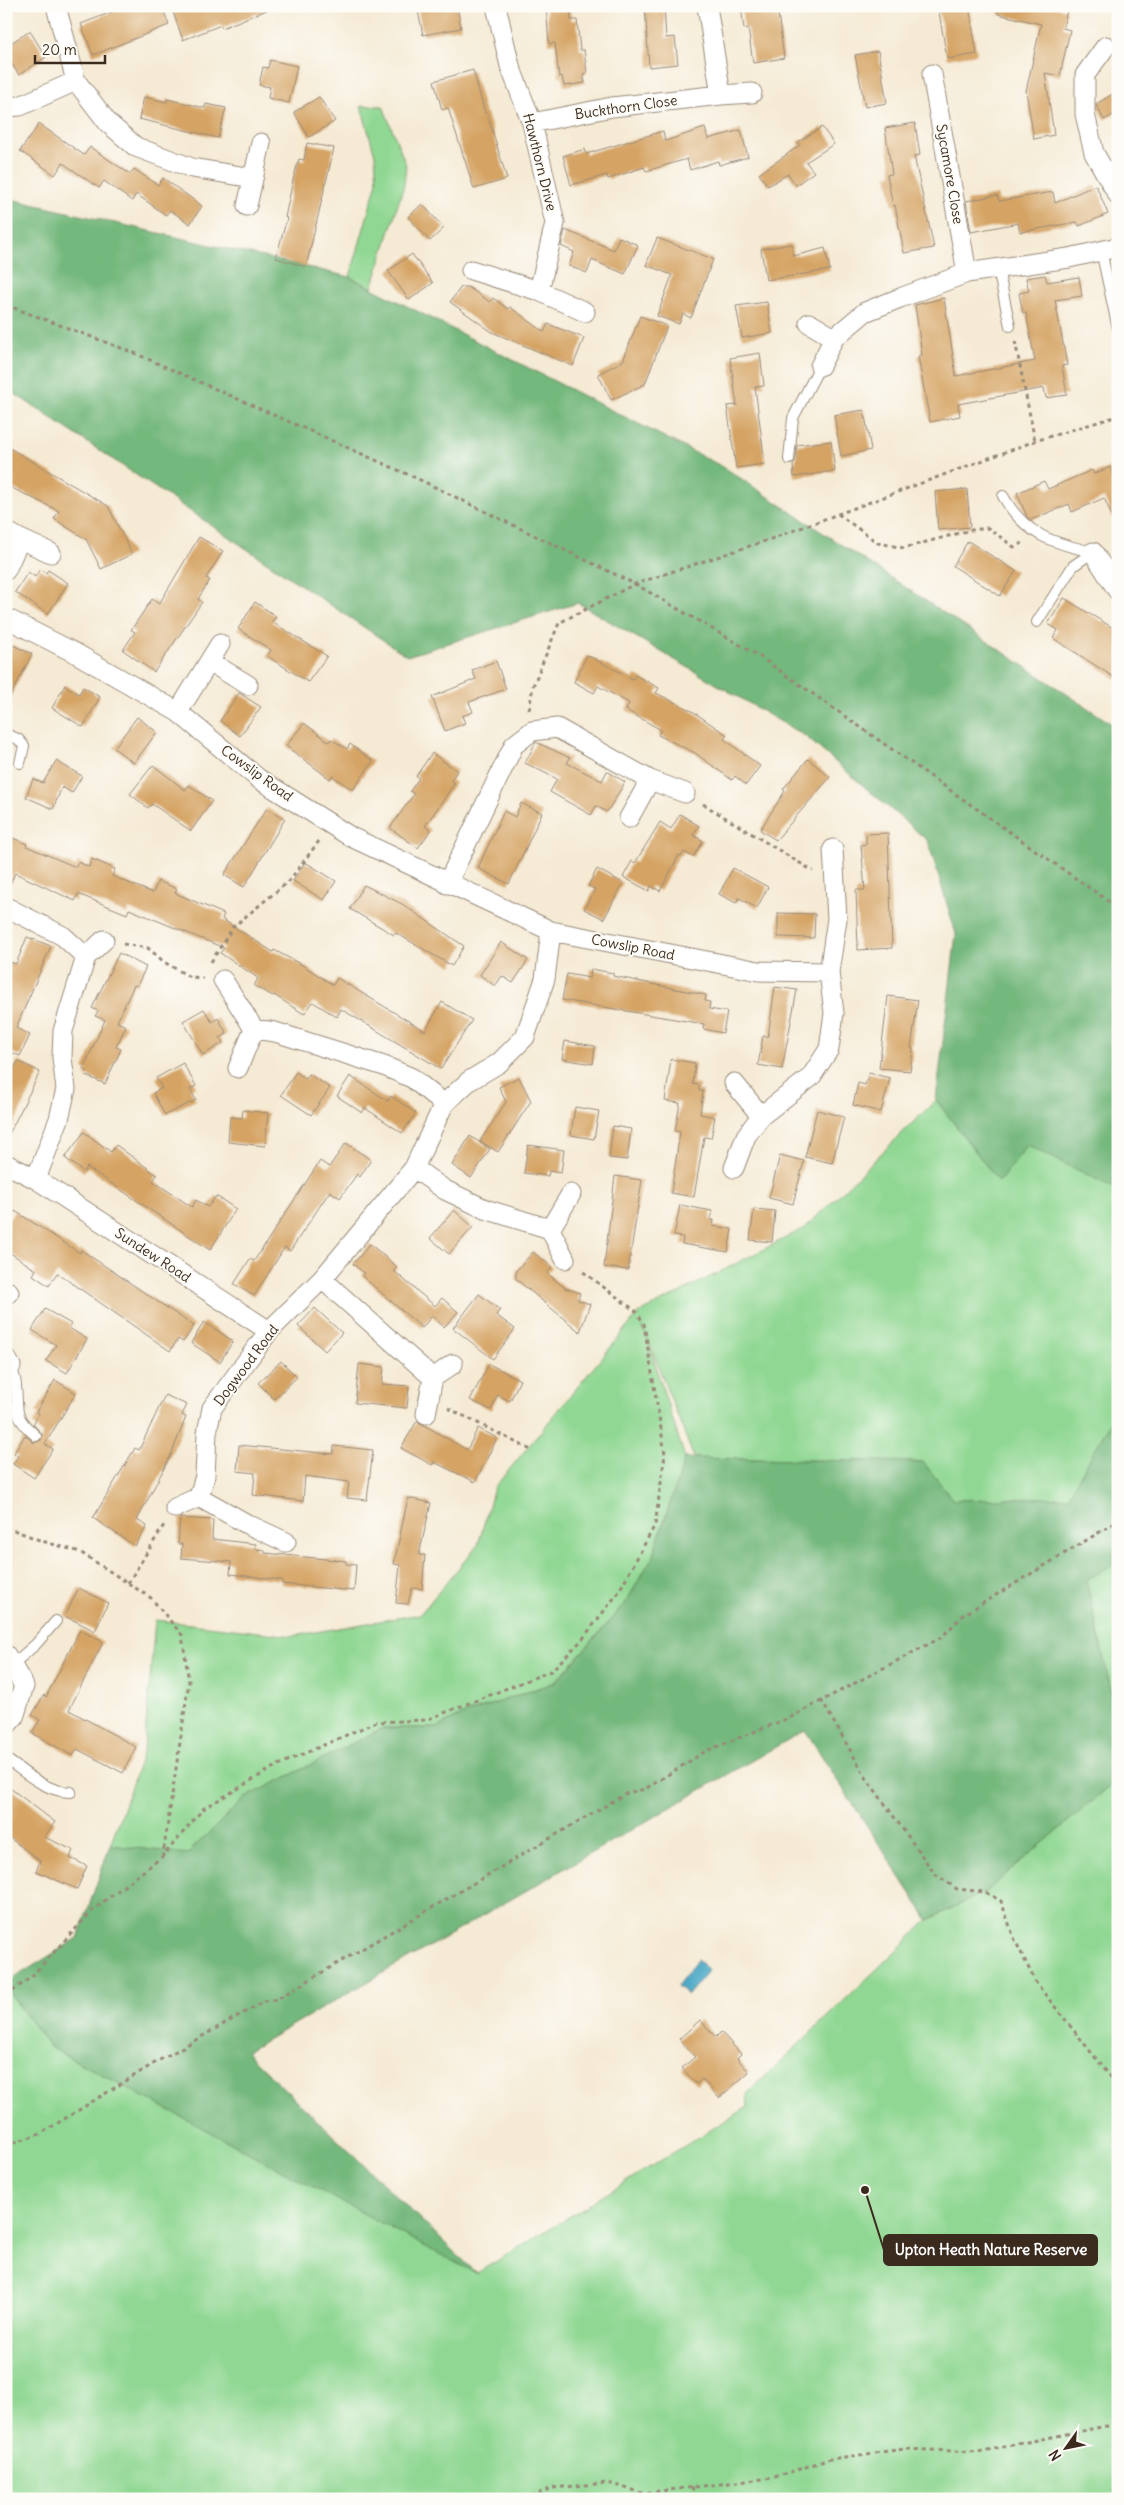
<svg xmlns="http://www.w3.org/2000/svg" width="1124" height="2505" font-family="Delius,sans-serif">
<rect width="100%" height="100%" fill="#fdfcf7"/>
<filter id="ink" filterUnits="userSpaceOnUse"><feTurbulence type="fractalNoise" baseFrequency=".02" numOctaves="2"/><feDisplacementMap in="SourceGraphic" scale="10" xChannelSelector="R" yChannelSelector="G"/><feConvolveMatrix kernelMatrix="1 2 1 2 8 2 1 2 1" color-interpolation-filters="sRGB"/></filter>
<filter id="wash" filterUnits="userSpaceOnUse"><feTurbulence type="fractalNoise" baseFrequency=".0096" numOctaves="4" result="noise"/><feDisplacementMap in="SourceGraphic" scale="20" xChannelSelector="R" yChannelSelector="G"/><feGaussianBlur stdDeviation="1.12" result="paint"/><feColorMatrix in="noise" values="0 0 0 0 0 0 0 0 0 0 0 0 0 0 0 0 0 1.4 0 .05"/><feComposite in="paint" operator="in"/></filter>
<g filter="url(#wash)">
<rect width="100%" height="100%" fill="#f5ead4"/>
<!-- green -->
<path fill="#8fd792" stroke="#658058" d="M361 106H383L406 165 404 185 372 288 350 277 377 182 375 155Z
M1118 1027V1722L1068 1497 953 1501 923 1462 694 1458 643 1327 685 1458 652 1558 625 1604 555 1682 460 1716 436 1728H383L246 1798 187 1854 110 1845 144 1750 155 1620 293 1636 420 1614 478 1545 494 1488 638 1314 805 1228 936 1100 999 1182Z
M1118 1779V2499H6V1988L50 2047 477 2273 748 2107 747 2094 928 1920 985 1892Z"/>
<!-- forest -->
<path fill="#73b87c" stroke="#57714d" d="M6 198 350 277 725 468 1118 728V1190L1027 1145 999 1182 936 1100 956 934 928 841 805 736 578 603 407 656 6 388Z
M1118 1409V1563L1086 1580 1118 1722V1779L985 1892 928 1920 805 1730 246 2052 477 2274 50 2047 6 1988V1983L78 1938 110 1845 187 1854 245 1798 383 1728H436L460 1716 556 1682 625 1604 652 1558 685 1458 923 1462 953 1500 1068 1497Z"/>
<!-- water -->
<path fill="#46a6c5" stroke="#406872" d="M697 1960 709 1970 688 1995 677 1986Z"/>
<g id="blocks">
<!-- building -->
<path fill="#d5a465" d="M127 6H162L169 25 93 55 81 24Z
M188 6H274V7L222 28 221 25 183 40 173 12Z
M417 6H457L461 28 423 35Z
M546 6H570L571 20H577L580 50H584L587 73 583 74 585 83 564 86 562 76 559 77 555 43 549 44Z
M645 6H664L666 38 675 37 678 64 649 67Z
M741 6H777L784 58 753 63 748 28 744 29Z
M938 6H969L977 54 947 59Z
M999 6H1050L1067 10 1063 28 1070 30 1060 76 1045 73 1054 135 1034 139 1026 91 1041 24 998 14Z
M30 31 46 57 19 75 6 55V46Z
M878 51 887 103 865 107 855 55Z
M270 60 297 66 289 103 268 98 270 87 259 85 263 67 268 68Z
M473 70 485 113H487L507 179 474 189 448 108 442 110 434 81Z
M1118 91V112L1104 120 1096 104Z
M144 97 167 102V99L205 108 206 104 226 108 218 138 139 119Z
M319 97 335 121 309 137 294 112Z
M915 123 920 155 914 156 934 248 904 253 895 205 893 206 887 175 892 174 885 128Z
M39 124 84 155 90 147 130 174 134 169 158 185 163 178 202 206 190 224 170 210 166 215 136 194 132 201 104 181 99 188 63 163 55 175 20 151Z
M822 127 834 144 806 162 814 172 796 185 788 174 768 186 759 174 800 145 798 142Z
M705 128 708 139 741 130 748 157 719 165 718 161 690 170 687 159 646 171 644 167 608 179 607 175 571 185 563 156 585 149 586 154 663 131 665 141Z
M307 143 334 148 306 267 276 258 287 218 285 217 294 176 299 159 304 160Z
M1096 185 1108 214 1079 226 1077 222 1020 232 1018 223 971 232 966 201 997 195 999 201 1053 192 1055 203Z
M422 204 444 228 430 241 408 217Z
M565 230 614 250 619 237 638 245 625 274 592 260 587 273 569 266 574 252 561 246Z
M657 238 713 259 691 318 683 314 679 324 657 316 672 275 646 265Z
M792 244 794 256 825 248 830 270 766 280 761 249Z
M412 254 433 283 409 300 388 271Z
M1045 275 1047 282 1079 277 1082 296 1055 300 1067 365 1062 366 1067 395 1046 398 1044 388 958 404 960 416 930 422 918 356 922 355 915 305 944 298 956 376 1035 361 1026 313H1023L1019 293 1029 291 1026 278Z
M461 287H468L490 302 493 298 508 309 510 307 544 332 548 324 584 338 573 366 492 332 450 302Z
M767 302 772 333 742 338 736 306Z
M640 316 667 326 645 384 611 400 598 374 623 361Z
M760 353 764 386 755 387 765 464 736 468 727 406 737 405 730 358Z
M864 410 871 450 841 456 834 415Z
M831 441 835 471 794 477 793 465 796 460 797 445Z
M6 446 108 506 132 554 101 569 86 539 54 519 59 511 6 485Z
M1110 467 1118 484V530L1104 498 1072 512 1069 504 1031 520 1027 517 1017 493 1044 481 1048 489 1092 470 1094 474Z
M967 489 970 527 938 530 935 492Z
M199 537 223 551 206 578 210 580 198 599 202 602 154 672 123 650 135 632 131 630 152 599 159 604Z
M968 541 1016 571 1000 596 953 566Z
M40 569 46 573 48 570 68 583 48 614 15 592 28 572 35 577Z
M1064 598 1118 631V680L1053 638 1058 630 1048 624Z
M255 602 276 616 272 622 327 656 308 682 267 656 271 650 238 629Z
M13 645 32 654 6 705V658Z
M587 655 633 679 635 675 659 688 656 693 692 711 727 735 724 739 760 766 746 785 735 776 732 780 695 753 658 735 661 730 626 710 629 703 598 686 594 693 574 682Z
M496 661 506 689 469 702 473 712 462 716 465 723 445 731 432 697 476 679 472 670Z
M65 685 79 694 83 687 100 697 83 727 52 708Z
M239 693 261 707 240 736 220 721Z
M137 717 157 732 134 763 114 748Z
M304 723 329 742 331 739 347 749 350 744 373 761 353 790 332 776 330 779 286 746Z
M536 742 570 758 567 763 602 781 607 771 625 782 607 812 596 806 591 815 550 792 557 779 525 763Z
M432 753 457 771 451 780 455 783 425 826 431 830 418 848 390 828 414 794 410 791 419 778 416 776Z
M808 759 830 777 776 840 760 830 785 791 783 789Z
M56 761 82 776 72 793 62 787 53 809 26 797 33 779 43 783Z
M153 765 185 790 189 785 212 801 191 831 152 804 148 808 130 794Z
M521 803 542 813 509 884 478 868 504 811 515 817Z
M267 808 285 819 244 887 224 875Z
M680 814 699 826 693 835 703 841 693 857 684 852 681 856 679 855 660 891 651 886 649 891 623 877 632 861 635 863 660 822 671 829Z
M888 833 892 948 858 950 856 890H865L861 845 866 844V834Z
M6 835 27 844 26 846 76 867 78 862 89 867 92 859 115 869 112 876 153 893 158 881 177 889 175 893 224 914 222 919 273 952 274 950 304 966 333 985 337 978 425 1031 442 1002 472 1020 441 1069 341 1009 337 1017 313 1002 304 1014 274 995 273 996 254 986 258 978 220 953 224 948 129 909 127 914 78 894 75 901 15 873 6 893Z
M305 862 336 881 324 900 293 881Z
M733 868 768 887 757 908 739 898 736 903 719 894Z
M597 869 623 883 604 919 584 909 595 889 588 886Z
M364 885 402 904 464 946 452 966 396 933 394 935 350 909Z
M778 913 815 914 814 938 778 937Z
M27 937 51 946 16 1028 30 1035 20 1056 6 1050V972L10 962 16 964Z
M501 942 528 960 513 983 502 976 495 986 480 975Z
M119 953 146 967 137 986 134 985 117 1022 126 1026 116 1047 121 1049 105 1084 85 1075 87 1071 83 1069 105 1020 95 1016 98 1011 92 1008Z
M591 969 613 973V976L706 995 705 1001 710 1002 709 1009 727 1012 723 1033 703 1029 704 1024 562 1000 567 974 590 978Z
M775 987 797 990 782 1069 758 1065 763 1036 768 1037Z
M888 996 918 1000 911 1048 913 1049 910 1071 879 1068Z
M204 1009 212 1022 218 1018 227 1034 220 1038 223 1043 203 1055 183 1021Z
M565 1041 595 1046 593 1064 562 1059Z
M671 1059 695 1063 693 1084 699 1085V1091H703L700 1114 715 1117 711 1138 704 1137 694 1197 671 1193 680 1132 675 1131 680 1103 665 1101Z
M18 1061 40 1072 6 1140V1085Z
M183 1063 196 1086 190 1089 196 1100 165 1115 153 1093 162 1088 156 1078Z
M296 1072 306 1079 309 1074 330 1088 311 1115 281 1095Z
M869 1073 890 1078 881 1112 853 1105 858 1083 865 1085Z
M350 1076 388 1101 391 1096 416 1113 402 1133 365 1108 362 1113 337 1096Z
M519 1077 531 1101 498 1152 480 1141 506 1102 499 1087Z
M575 1107 599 1111 594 1139 571 1135Z
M243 1110 268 1113 265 1146 228 1142 230 1117 242 1118Z
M817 1110 844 1117 832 1163 805 1157Z
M613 1126 631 1129 627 1160 609 1158Z
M84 1132 111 1152 116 1145 157 1175 153 1181 192 1207 196 1200 208 1207 216 1196 236 1209 210 1250 87 1167 84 1172 65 1158Z
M470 1136 490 1149 471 1178 452 1165Z
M346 1143 371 1160 360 1177 357 1174 340 1198 330 1191 290 1251 285 1247 254 1296 234 1284 250 1259 254 1261 320 1161 329 1167Z
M528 1145 564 1150 561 1173 549 1171 548 1176 524 1173Z
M780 1155 804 1161 793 1204 769 1198Z
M615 1176 642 1180 628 1270 604 1267Z
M680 1205 712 1211 710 1220H714L713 1226 732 1229 728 1252 682 1244 683 1237 674 1236Z
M754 1209 775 1211 772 1242 750 1240Z
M454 1210 473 1227 449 1254 430 1238Z
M15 1211 80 1253 81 1250 194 1326 183 1342 178 1339 170 1351 57 1273 49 1286 33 1275 36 1270 6 1250V1224Z
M370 1244 397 1267 394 1271 435 1306 442 1298 458 1312 444 1327 432 1316 422 1328 362 1276 364 1273 353 1264Z
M533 1252 552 1267 547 1273 565 1288 580 1293 578 1300 590 1304 580 1332 516 1279V1271Z
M479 1294 500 1310 496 1315 515 1329 493 1359 453 1328Z
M315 1308 342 1333 325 1351 298 1326Z
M45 1309 71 1324 69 1328 87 1339 67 1373 46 1361 56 1345 32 1330Z
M204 1322 233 1341 220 1362 191 1343Z
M281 1361 297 1377 274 1399 258 1383Z
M359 1364 384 1367 382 1384 409 1386 407 1408 355 1403Z
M489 1364 520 1380 510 1401 498 1395 491 1410 470 1400Z
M55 1380 76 1393 45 1444 53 1449 34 1478 13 1464 18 1456 14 1453 25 1435 34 1443 41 1440 42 1434 33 1424 39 1414 36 1412Z
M165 1395 187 1405 182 1415 186 1417 171 1455 137 1520 147 1526 135 1546 93 1518 135 1448 139 1450Z
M417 1421 467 1450 478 1428 497 1438 475 1482 434 1462 432 1465 401 1448Z
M239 1445 333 1454 334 1446 373 1450 367 1500 347 1498 349 1482 305 1476 303 1501 253 1495 255 1473 237 1471Z
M408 1498 431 1503 419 1555H425L422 1589 412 1588 408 1604 396 1603 400 1565 394 1564Z
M180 1518 213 1520 212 1539 256 1544 255 1549 265 1550V1553L346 1561V1564L356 1565 354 1591 282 1584V1580L230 1574 231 1562 181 1558 182 1544H178Z
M79 1588 108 1603 95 1631 65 1616Z
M80 1630 103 1642 69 1710 136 1747 123 1773 77 1749 73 1756 32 1733 40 1720 32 1715 44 1695 46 1697Z
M6 1785 55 1822 44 1837 73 1850 70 1858 87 1866 77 1889 36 1871 40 1861 6 1835Z
M700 2020 716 2037 721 2032 741 2054 737 2058 749 2072 719 2098 702 2079 696 2084 682 2068 695 2057 679 2039Z"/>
</g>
</g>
<g filter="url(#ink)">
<use href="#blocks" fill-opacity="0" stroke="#988a79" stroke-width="1"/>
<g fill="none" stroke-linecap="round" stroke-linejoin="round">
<defs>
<path id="lane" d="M1101 250 1118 329
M998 269 1010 326
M789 459 793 418 820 366
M1003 496C1025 535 1052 543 1093 552
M1037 622 1073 566 1093 552
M6 734 18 739 24 746 20 763
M11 1366C13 1372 16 1379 16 1386 19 1413 12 1415 36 1436
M12 1665 36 1644 56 1621
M6 1759C26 1773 46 1792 71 1792"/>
<path id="street" d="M56 6 76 81 108 123 136 147 192 168 253 178
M496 6 510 66 532 123 555 223 539 291
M1106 46 1085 75V114L1094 153 1118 195
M932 74 967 273
M721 95 752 93
M6 107 20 106 76 81
M532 123 612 107 721 95 707 6
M247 206 261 143
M471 270 539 291 585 312
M809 323 834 338
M820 366 834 338 865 312 900 298 967 273 1069 258 1118 247
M6 531 20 539 6 570
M20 539 51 553
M1093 552 1118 591
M6 618 77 654 178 712 259 779 351 837 551 931 759 971 829 972
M210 662 248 685
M178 712 220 644
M629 818 650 780
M447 884 514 745 532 731 557 728 650 780 685 793
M6 907 63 936 86 957 63 1031 62 1058 66 1089 59 1119 36 1179
M86 957 104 940
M223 980 254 1029 238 1068
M254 1029 275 1032 384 1066 412 1078 444 1104
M734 1083 761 1116 746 1136 734 1168
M761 1116 811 1077 829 1049 834 1013 829 972 837 919 833 849
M6 1164 36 1179 269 1331
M414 1168 445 1190 485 1209 550 1229
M565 1259 550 1229 571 1194
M322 1279 433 1378
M6 1295 9 1292
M6 1358 11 1366
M426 1414 433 1378 453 1364
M175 1508 199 1497
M286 1542 247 1524 199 1497 205 1476 207 1433 212 1408 269 1331 322 1279 414 1168 444 1104 469 1081 499 1063 525 1037 545 979 551 931
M6 1655 24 1686 14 1717 6 1726"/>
</defs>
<!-- lane casing -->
<use href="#lane" stroke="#988a79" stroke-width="12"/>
<!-- street casing -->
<use href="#street" stroke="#988a79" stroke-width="21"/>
<!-- path -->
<path stroke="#988a79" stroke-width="3" stroke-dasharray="4 4" stroke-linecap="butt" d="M6 305 132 352 416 478 635 584 759 656 1118 908
M1015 341 1035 441
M838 514 878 543 904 548 971 530 988 528 1014 547 1023 543
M529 710 533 686 559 623 635 584 768 540 1035 441 1118 416
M703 804 813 871
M123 944 148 948 164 962 190 977 203 978
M211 962 233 927 289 881 319 841
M448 1408 531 1450
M6 1527 42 1541 80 1552 151 1598 182 1635 189 1682 163 1855
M128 1583 164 1525
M821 1700 867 1779 935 1874 957 1889 985 1892 1001 1901 1014 1938 1036 1983 1118 2086
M6 1996 31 1977 94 1909 163 1856 203 1809 276 1766 376 1722 426 1720 551 1671 581 1641 618 1593 655 1525 665 1454 644 1324 637 1312 582 1271
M6 2145 40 2134 158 2061 265 2001 277 1999 627 1793 645 1789 706 1751 789 1718 942 1637 963 1615 1118 1521
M523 2499 552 2488 608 2483 643 2493 772 2478 830 2459 904 2449 978 2452 1106 2426 1118 2429
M691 2499 693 2487
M1110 2499 1118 2483"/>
<!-- lane -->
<use href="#lane" stroke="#fff" stroke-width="10"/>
<!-- street -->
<use href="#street" stroke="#fff" stroke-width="19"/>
</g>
</g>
<g text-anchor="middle" stroke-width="4" stroke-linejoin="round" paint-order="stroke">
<!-- street labels -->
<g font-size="14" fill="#3b2a1e" stroke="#fdfcf7">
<text transform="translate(626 107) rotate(-8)" y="5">Buckthorn Close</text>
<text transform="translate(540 162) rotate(76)" y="5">Hawthorn Drive</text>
<text transform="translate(950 174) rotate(80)" y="5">Sycamore Close</text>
<text transform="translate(257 773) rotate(36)" y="5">Cowslip Road</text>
<text transform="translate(633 947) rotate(11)" y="5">Cowslip Road</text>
<text transform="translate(153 1255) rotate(33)" y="5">Sundew Road</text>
<text transform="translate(246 1365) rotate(-53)" y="5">Dogwood Road</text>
</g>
</g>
<!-- callouts -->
<path fill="none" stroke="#3b2a1e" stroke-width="2" d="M865 2190L884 2250"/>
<circle fill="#3b2a1e" stroke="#fdfcf7" stroke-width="2" cx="865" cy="2190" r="5"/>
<rect fill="#3b2a1e" stroke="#3b2a1e" stroke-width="2" x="884" y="2235" width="213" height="30" rx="5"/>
<g font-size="15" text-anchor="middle" font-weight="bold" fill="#fff">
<text x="991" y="2255">Upton Heath Nature Reserve</text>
</g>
<!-- margin -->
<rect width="1124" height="2505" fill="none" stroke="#fdfcf7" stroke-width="25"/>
<!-- north arrow -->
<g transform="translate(1066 2448) rotate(237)" stroke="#fdfcf7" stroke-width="4" paint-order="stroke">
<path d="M0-4L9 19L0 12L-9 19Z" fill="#3b2a1e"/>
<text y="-8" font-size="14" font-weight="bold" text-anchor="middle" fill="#3b2a1e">N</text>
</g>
<!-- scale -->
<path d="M35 55v8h70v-8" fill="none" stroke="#3b2a1e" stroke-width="2.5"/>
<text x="42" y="55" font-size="15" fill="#3b2a1e" stroke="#fdfcf7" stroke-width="4" paint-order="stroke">20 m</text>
</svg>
